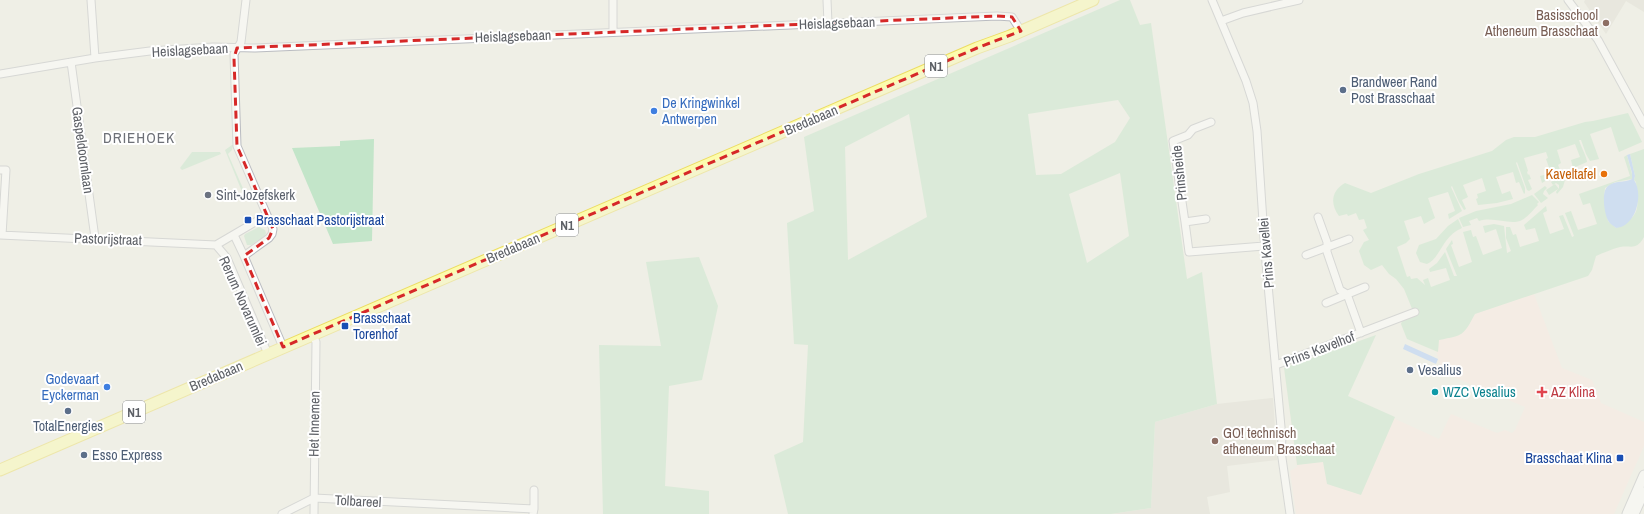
<svg xmlns="http://www.w3.org/2000/svg" width="1644" height="514" font-family="'Archivo Narrow',sans-serif">
<rect width="100%" height="100%" fill="#efefe6"/>
<!-- education -->
<path fill="#dfded4" d="M1585 0H1644V12L1626 1 1606 34 1584 2Z
M1273 398 1277 460 1227 466 1230 492 1207 497 1210 514H1111L1151 508 1155 422 1217 404Z"/>
<!-- medical -->
<path fill="#fbe9e3" d="M1532 289 1562 368 1592 380 1601 403 1644 422V446L1614 514H1296L1290 471 1297 467 1284 368 1439 439 1451 414 1497 433 1505 430 1512 433 1515 430 1525 407 1442 372 1430 328Z"/>
<!-- green -->
<path fill="#c3e5c9" fill-rule="evenodd" d="M1120 0H1130L1140 25 1151 23 1187 279 1202 272 1217 404 1155 422 1151 508 1111 514H788L774 455 803 442 808 345 794 344 787 223 814 211 804 137ZM1118 100 1130 118 1115 142 1061 174 1036 175 1028 114ZM909 114 927 217 848 260 845 147ZM1120 173 1129 236 1087 263 1069 194Z
M1628 113 1642 142 1619 152 1611 127 1590 134 1599 159 1590 161 1586 154 1581 140H1579C1581 147 1587 157 1587 162L1573 168 1571 160 1580 157 1575 144 1557 150 1561 163 1558 165 1561 172 1542 183 1540 176 1551 173 1546 159 1548 158 1546 152 1524 158 1528 171 1527 172 1528 175 1529 174 1531 179 1528 180 1532 189 1529 191 1527 190 1517 162 1516 163 1525 188V193L1524 194 1519 182 1516 183 1513 172 1496 177 1502 194 1510 191 1513 199 1497 203 1478 205 1476 199 1478 198 1477 194 1486 191 1482 178 1463 185 1468 197 1462 200 1466 209 1464 210 1459 202 1452 186 1451 187 1462 211 1449 219 1448 214 1455 211 1448 192 1428 198 1435 218 1424 224 1421 216 1404 221 1410 239 1406 243 1397 247 1407 277 1410 276 1411 279 1417 278 1425 285 1423 280 1428 278 1431 287 1450 280 1446 268 1430 272 1429 269 1437 263 1445 252 1454 276H1457L1446 249 1452 240 1453 244 1451 245 1459 267 1472 262 1463 232 1471 230 1473 237 1476 236 1483 255 1502 248 1496 229 1485 233 1483 226 1494 224 1504 226 1507 253 1511 251 1506 238V227H1510L1513 235 1516 234 1520 247 1539 241 1535 228 1526 230 1524 225 1546 206 1547 211 1543 213 1550 234 1564 229 1559 216 1563 215 1572 237 1574 236 1565 213 1571 211 1578 230 1597 224 1590 203 1583 205 1579 194 1630 176 1624 157 1627 155 1632 174V179L1615 182 1605 188 1604 198 1608 221 1616 228C1642 215 1638 208 1636 182L1634 180 1635 176 1630 154 1644 149V237C1636 251 1632 245 1620 247 1612 249 1603 253 1596 256L1592 270 1588 276 1475 314C1463 336 1464 335 1439 340L1438 352 1407 339 1401 324 1402 321 1415 316 1404 289 1396 279 1389 274 1382 265 1371 270 1364 265 1359 251 1364 242 1369 240 1363 230 1367 228 1364 219 1359 220 1356 213 1348 216 1347 214 1339 216C1330 204 1331 191 1345 183L1371 193 1419 174 1492 151 1506 140 1514 137H1535L1585 122 1593 121Z
M374 139 372 241 333 244 292 148 340 146V141Z
M232 145H233L232 150 228 154 245 193 243 194 225 150Z
M192 152H220L221 154 182 170 180 168Z
M1560 177 1565 180 1563 187 1557 194 1556 192 1558 189 1549 195 1546 190 1555 184 1559 189V185L1556 183 1553 185 1551 182Z
M1545 186 1547 188 1544 191 1543 194 1548 198 1541 203 1534 194Z
M1532 195 1539 202 1537 204 1538 205C1533 210 1528 217 1522 220 1511 226 1494 216 1479 221L1477 218 1469 221 1471 225 1463 227 1459 218 1476 211 1511 204Z
M1458 219 1462 228C1442 236 1440 259 1427 264L1420 262 1416 253 1419 245 1436 239 1448 226Z
M259 227 265 230 266 233 265 236 251 245H247L244 236 245 234Z
M699 257 718 306 702 380 669 386 665 486 709 491V514H603L599 345 661 346 646 262Z
M1376 335 1348 396 1395 417 1361 495 1327 484 1323 462 1297 465 1284 368Z"/>
<!-- water -->
<path fill="#a9cafc" d="M1630 154 1635 176 1634 180C1644 194 1636 227 1616 228 1614 226 1610 224 1609 222 1604 215 1601 191 1608 186 1615 180 1624 183 1632 179V173L1627 155Z
M1405 344 1438 359 1436 364 1403 349Z"/>
<g fill="none" stroke-linecap="round" stroke-linejoin="round">
<defs>
<path id="minor" d="M91 0 95 58
M246 0 241 42 234 54 237 146 273 229 272 234 269 238 244 256 283 347
M613 0V32
M827 0 828 23
M1212 0 1246 81 1253 103 1257 131 1265 252 1282 438 1281 451 1290 514
M1568 0 1598 40 1644 124
M1221 21 1243 13 1299 0
M71 62 95 238
M0 74 95 58 150 51 213 47 255 48 997 16 1012 17 1021 31
M0 170H6L2 235
M267 215 216 245 227 258 268 354
M1318 217 1327 242V252L1340 290 1347 294 1361 333
M1206 219 1185 222 1189 252 1264 246
M1185 222 1173 141 1188 135 1193 129 1211 122
M0 235 216 245
M234 235 244 256
M1306 255 1349 239
M1326 303 1365 287
M313 335 316 342 314 514
M1276 365 1415 312
M534 509V490
M282 514 314 498 534 509 533 514"/>
<path id="tertiary" d="M1627 514 1644 475
M1634 514 1644 492"/>
<path id="primary" d="M0 470 977 48 1010 36 1093 0"/>
</defs>
<!-- minor casing -->
<use href="#minor" stroke="#babcc1" stroke-width="9"/>
<!-- tertiary casing -->
<use href="#tertiary" stroke="#babcc1" stroke-width="11"/>
<!-- primary casing -->
<use href="#primary" stroke="#ecdc62" stroke-width="13"/>
<!-- minor -->
<use href="#minor" stroke="#fff" stroke-width="7"/>
<!-- tertiary -->
<use href="#tertiary" stroke="#fff" stroke-width="9"/>
<!-- primary -->
<use href="#primary" stroke="#fcfcae" stroke-width="11"/>
</g>
<!-- marked area -->
<path d="M0 0H1644V514H0ZM997 16 1012 17 1021 31 977 48 283 347 244 256 269 238 273 229 237 146 234 58 237 48Z" fill="#efefe6" fill-opacity=".55" fill-rule="evenodd"/>
<path fill="none" stroke="#d62828" stroke-width="3" stroke-dasharray="8 5" stroke-linejoin="round" d="M997 16 1012 17 1021 31 977 48 283 347 244 256 269 238 273 229 237 146 234 58 237 48Z"/>
<!-- markers -->
<g fill="#8d6e63" stroke="#fff" stroke-width="1.5">
<circle cx="1606" cy="23" r="4"/>
<circle cx="1215" cy="441" r="4"/>
</g>
<g fill="#5c6f8a" stroke="#fff" stroke-width="1.5">
<circle cx="1343" cy="90" r="4"/>
<circle cx="1410" cy="370" r="4"/>
<circle cx="68" cy="411" r="4"/>
<circle cx="84" cy="455" r="4"/>
</g>
<g fill="#3f7fe0" stroke="#fff" stroke-width="1.5">
<circle cx="654" cy="111" r="4"/>
<circle cx="107" cy="387" r="4"/>
</g>
<circle fill="#e8710a" stroke="#fff" stroke-width="1.5" cx="1604" cy="174" r="4"/>
<circle fill="#6b7280" stroke="#fff" stroke-width="1.5" cx="208" cy="195" r="4"/>
<g fill="#1a4fb4" stroke="#fff" stroke-width="1.5">
<rect x="244" y="216" width="8" height="8" rx="2"/>
<rect x="341" y="322" width="8" height="8" rx="2"/>
<rect x="1616" y="454" width="8" height="8" rx="2"/>
</g>
<circle fill="#0f9aa8" stroke="#fff" stroke-width="1.5" cx="1435" cy="392" r="4"/>
<path fill="#e0444e" stroke="#fff" stroke-width="1.5" d="M1540 386h4v4h4v4h-4v4h-4v-4h-4v-4h4z"/>
<g text-anchor="middle" stroke-width="4" stroke-linejoin="round" paint-order="stroke">
<!-- shield labels -->
<g fill="#fff" stroke="#8e9094" stroke-width="1">
<rect x="925" y="55" width="22" height="22" rx="3"/>
<rect x="556" y="214" width="22" height="22" rx="3"/>
<rect x="123" y="401" width="22" height="22" rx="3"/>
</g>
<g font-size="13" font-weight="bold" fill="#5d6066">
<text x="936" y="71">N1</text>
<text x="567" y="230">N1</text>
<text x="134" y="417">N1</text>
</g>
<!-- education labels -->
<g font-size="14" fill="#785e54" stroke="#fff" text-anchor="end">
<text x="1598" y="20">Basisschool<tspan x="1598" dy="16">Atheneum Brasschaat</tspan></text>
<text x="1223" y="438" text-anchor="start">GO! technisch<tspan x="1223" dy="16">atheneum Brasschaat</tspan></text>
</g>
<!-- street labels -->
<g font-size="14" fill="#5d6066" stroke="#fff">
<text transform="translate(837 23) rotate(-2)" y="5">Heislagsebaan</text>
<text transform="translate(513 36) rotate(-2)" y="5">Heislagsebaan</text>
<text transform="translate(190 50) rotate(-3)" y="5">Heislagsebaan</text>
<text transform="translate(811 120) rotate(-23)" y="5">Bredabaan</text>
<text transform="translate(83 150) rotate(82)" y="5">Gaspeldoornlaan</text>
<text transform="translate(1179 173) rotate(-96)" y="5">Prinsheide</text>
<text transform="translate(108 239) rotate(2)" y="5">Pastorijstraat</text>
<text transform="translate(513 248) rotate(-23)" y="5">Bredabaan</text>
<text transform="translate(1266 253) rotate(-95)" y="5">Prins Kavellei</text>
<text transform="translate(243 301) rotate(66)" y="5">Rerum Novarumlei</text>
<text transform="translate(1319 349) rotate(-21)" y="5">Prins Kavelhof</text>
<text transform="translate(216 376) rotate(-23)" y="5">Bredabaan</text>
<text transform="translate(314 424) rotate(-89)" y="5">Het Innemen</text>
<text transform="translate(358 501) rotate(3)" y="5">Tolbareel</text>
</g>
<!-- service labels -->
<g font-size="14" fill="#4e5e75" stroke="#fff" text-anchor="start">
<text x="1351" y="87">Brandweer Rand<tspan x="1351" dy="16">Post Brasschaat</tspan></text>
<text x="1418" y="375">Vesalius</text>
<text x="68" y="431" text-anchor="middle">TotalEnergies</text>
<text x="92" y="460">Esso Express</text>
</g>
<!-- shop labels -->
<g font-size="14" fill="#366cbe" stroke="#fff" text-anchor="start">
<text x="662" y="108">De Kringwinkel<tspan x="662" dy="16">Antwerpen</tspan></text>
<text x="99" y="384" text-anchor="end">Godevaart<tspan x="99" dy="16">Eyckerman</tspan></text>
</g>
<!-- food labels -->
<g font-size="14" fill="#c56008" stroke="#fff" text-anchor="end">
<text x="1596" y="179">Kaveltafel</text>
</g>
<!-- worship labels -->
<g font-size="14" fill="#5b616d" stroke="#fff" text-anchor="start">
<text x="216" y="200">Sint-Jozefskerk</text>
</g>
<!-- transit labels -->
<g font-size="14" fill="#164399" stroke="#fff" text-anchor="start">
<text x="256" y="225">Brasschaat Pastorijstraat</text>
<text x="353" y="323">Brasschaat<tspan x="353" dy="16">Torenhof</tspan></text>
<text x="1612" y="463" text-anchor="end">Brasschaat Klina</text>
</g>
<!-- culture labels -->
<g font-size="14" fill="#0d838f" stroke="#fff" text-anchor="start">
<text x="1443" y="397">WZC Vesalius</text>
</g>
<!-- health labels -->
<g font-size="14" fill="#be3a42" stroke="#fff" text-anchor="start">
<text x="1551" y="397">AZ Klina</text>
</g>
<!-- neighbourhood labels -->
<g font-size="15" letter-spacing="1" fill="#6e7178" stroke="#fff">
<text x="139" y="143">DRIEHOEK</text>
</g>
</g>
</svg>
